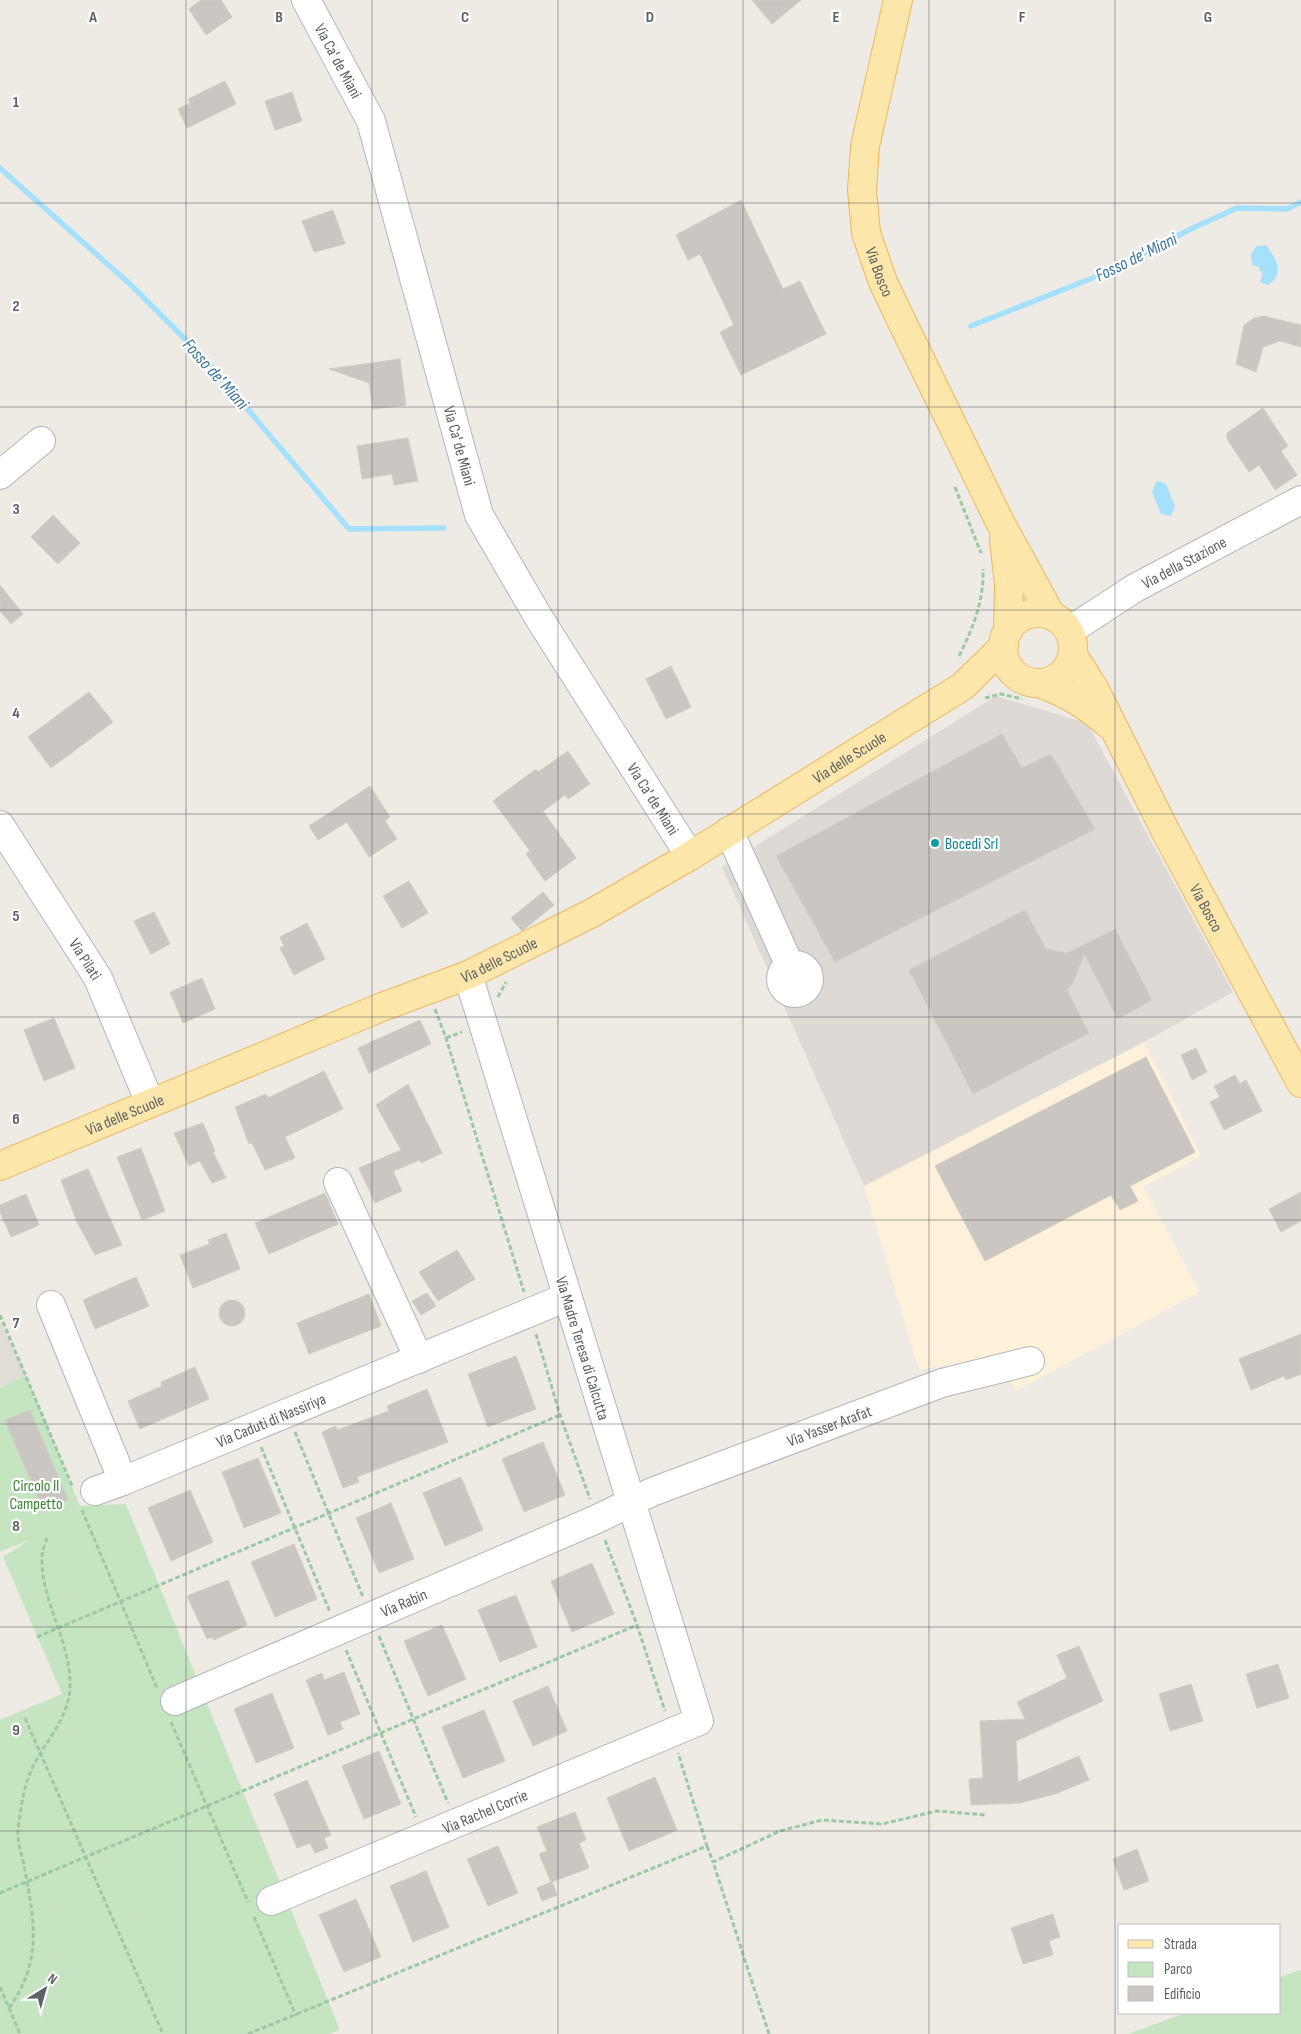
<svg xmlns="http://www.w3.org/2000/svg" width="1301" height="2034" font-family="'Sofia Sans Condensed',sans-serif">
<rect width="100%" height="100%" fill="#eeebe4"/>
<!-- commercial -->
<path fill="#fdf1da" d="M1144 1042 1201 1156 1143 1187 1200 1292 1016 1391 999 1355 919 1370 864 1186Z"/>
<!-- industrial -->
<path fill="#dddad6" d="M996 696 1087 723 1233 992 1144 1042 864 1186 722 867Z"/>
<!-- education -->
<path fill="#e1dcd5" d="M0 1321 26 1375 0 1388Z"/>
<!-- green -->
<path fill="#c5e5c1" d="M26 1375 80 1506 126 1504 340 2030 330 2034H0V1720L62 1694 3 1557 29 1540 0 1552V1388Z
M1301 1970V2034H1128L1185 2013H1280V1977Z"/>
<!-- water -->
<path fill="#a5e1fd" d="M1266 245C1276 258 1286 274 1268 285L1260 282 1262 275 1259 267 1253 265C1249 257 1251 252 1257 246Z
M1160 481 1166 484 1175 506 1171 516 1161 514 1152 492 1156 482Z"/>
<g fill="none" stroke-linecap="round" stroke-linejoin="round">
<!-- stream -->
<path stroke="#a5e1fd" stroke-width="5.5" d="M0 168 132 286 206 360 349 529 444 528
M971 326 1105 273 1193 228 1237 208 1287 209 1301 202"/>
</g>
<!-- building -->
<path fill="#cac6c1" stroke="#d3ccc2" d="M201 0H221L232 17 206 35 189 9Z
M752 0H801L772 24Z
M225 81 236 104 187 128 178 109 190 103 188 99Z
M292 92 302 121 275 130 265 101Z
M741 200 783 289 800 281 826 334 741 375 720 332 734 325 700 254 688 260 676 235Z
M333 210 345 244 314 252 302 221Z
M1264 316 1301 325V347L1280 341 1263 347 1256 372 1236 364 1244 325 1254 318Z
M400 359 406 405 373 409 369 383 329 369Z
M1263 408 1288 446 1281 451 1297 475 1275 490 1259 465 1249 472 1227 439V433Z
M408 438 418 481 394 485 392 474 362 479 357 446Z
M53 515 80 543 58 564 31 537Z
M0 585 23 614 11 624 0 611Z
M671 666 691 707 666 719 646 679Z
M89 692 113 722 51 768 28 737Z
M1002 734 1022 768 1051 754 1095 829 835 962 776 856Z
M568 751 590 784 568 799 565 795 543 811 576 858 545 881 526 854 530 851 493 801 536 769 538 772Z
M370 786 390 817 385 821 397 839 369 857 347 822 318 840 309 826Z
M409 881 428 913 402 928 383 896Z
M543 892 554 905 522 931 511 918Z
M1025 910 1046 949 1067 953 1115 929 1152 1000 1118 1019 1084 954 1073 983 1067 990 1089 1033 973 1094 909 970Z
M154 912 170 944 151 954 134 921Z
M307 923 325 959 294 975 280 948 284 946 280 937Z
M202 978 215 1009 183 1023 170 992Z
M54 1018 75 1068 44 1081 24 1030Z
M420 1020 431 1044 369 1073 358 1048Z
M1196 1048 1207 1072 1192 1080 1181 1055Z
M1146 1057 1195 1152 1130 1186 1138 1201 1120 1210 1111 1195 985 1261 935 1166Z
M324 1071 343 1109 285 1137 295 1158 265 1170 252 1143 249 1144 235 1107 266 1094 268 1098Z
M1235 1075 1240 1084 1246 1080 1262 1111 1224 1130 1210 1102 1220 1097 1214 1086Z
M408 1084 442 1153 421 1163 420 1160 393 1171 402 1191 375 1203 359 1168 401 1150 376 1105Z
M203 1123 215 1151 213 1152 226 1178 212 1183 200 1161 189 1166 174 1133Z
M141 1148 165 1211 142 1220 117 1157Z
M88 1169 122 1245 95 1255 77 1222 61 1180Z
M1301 1192V1221L1281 1232 1269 1209Z
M325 1193 338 1224 269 1254 255 1223Z
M26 1194 39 1225 11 1237 0 1212V1205Z
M226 1233 240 1269 193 1288 180 1255 210 1244 208 1240Z
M457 1250 475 1279 438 1301 419 1272Z
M136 1277 149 1306 95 1329 83 1300Z
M427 1293 436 1306 421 1315 412 1301Z
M369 1294 381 1326 309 1354 297 1323Z
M219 1313a13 13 0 1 1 26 0a13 13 0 1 1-26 0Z
M1301 1334V1374L1286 1380 1284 1376 1251 1390 1239 1359Z
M516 1356 536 1409 488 1427 468 1374Z
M195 1367 209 1399 140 1429 128 1401 162 1386 161 1382Z
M427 1389 448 1442 357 1477 359 1482 343 1488 322 1432 336 1426 337 1430 389 1411 387 1406Z
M30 1410 68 1500 43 1509 5 1420Z
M543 1442 565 1495 524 1512 502 1459Z
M258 1458 281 1513 244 1528 222 1472Z
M461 1477 483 1530 445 1546 423 1493Z
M190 1490 213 1542 171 1561 148 1508Z
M391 1503 414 1559 379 1573 356 1518Z
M294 1544 317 1599 275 1617 251 1562Z
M592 1563 614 1614 572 1632 551 1581Z
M228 1580 247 1625 214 1640 212 1637 207 1639 187 1596Z
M516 1595 537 1647 500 1662 478 1610Z
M442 1625 466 1679 428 1696 404 1641Z
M1079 1646 1103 1701 1016 1741 1018 1782 1079 1756 1089 1780 1055 1794 1020 1803 971 1805 969 1779 983 1778 980 1721 1025 1719 1017 1702 1067 1678 1057 1655Z
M1278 1664 1289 1698 1257 1708 1246 1674Z
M344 1672 360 1714 340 1722 343 1729 328 1735 306 1680 322 1673 324 1680Z
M1191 1684 1203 1721 1170 1731 1159 1694Z
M548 1686 567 1731 533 1746 513 1701Z
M272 1693 294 1748 256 1763 234 1709Z
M484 1710 505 1761 463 1778 442 1727Z
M379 1751 401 1804 364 1819 342 1766Z
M655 1777 677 1830 629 1851 607 1798Z
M307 1780 331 1835 324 1838 328 1848 315 1853 310 1843 297 1848 274 1794Z
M575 1812 586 1840 579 1843 589 1868 552 1882 557 1895 542 1901 537 1888 551 1882 539 1854 547 1851 537 1827Z
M498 1846 518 1893 488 1906 467 1859Z
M1137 1849 1149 1881 1124 1890 1113 1859Z
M426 1871 449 1927 413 1942 390 1886Z
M356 1899 381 1957 344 1972 319 1915Z
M1053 1914 1060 1937 1049 1941 1053 1955 1023 1964 1011 1928Z"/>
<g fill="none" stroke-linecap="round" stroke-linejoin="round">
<defs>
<g id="minor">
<path id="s1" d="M306 0 371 121 479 515 539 618 690 856"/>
<path d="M0 475 41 441"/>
<path id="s2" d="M1069 631 1135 588 1301 500"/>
<path id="s3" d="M0 825 98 978 150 1103"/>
<path d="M729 831 790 966"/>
<circle cx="795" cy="979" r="14"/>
<path d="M338 1182 419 1359"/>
<path id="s4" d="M51 1305 123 1481 567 1297"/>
<path d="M95 1491 123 1481"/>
<path id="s5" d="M175 1701 597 1519 652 1492 942 1383 1030 1361"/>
<path id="s6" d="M271 1901 699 1721 468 975"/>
</g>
<g id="major">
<path id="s7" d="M898 0 865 146 862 190 866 233 883 282 901 320 1000 522 1051 615"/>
<path d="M1004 540 1009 584 1008 631"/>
<circle cx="1038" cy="648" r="35"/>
<path id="s8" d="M1073 655 1095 690 1166 832 1301 1083"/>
<path d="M1039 683C1067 693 1086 705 1108 724"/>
<path id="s9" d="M0 1166 382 1007 468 975 592 913 690 856 963 686 1004 646"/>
</g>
</defs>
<!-- minor casing -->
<use href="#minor" stroke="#b2b5b9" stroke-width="30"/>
<!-- major casing -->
<use href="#major" stroke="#efb55d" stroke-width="30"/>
<!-- path -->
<path stroke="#9bc9a3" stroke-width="3" stroke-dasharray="5 2.5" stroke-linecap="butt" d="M955 487 981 553
M959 656C973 628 984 601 983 569
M985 698 1001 694 1022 699
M498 997 506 982
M435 1009 446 1038 524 1292
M446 1038 462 1032
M0 1315 73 1488
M536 1334 560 1415 590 1499
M295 1432 363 1597
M261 1447 330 1612
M82 1510 157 1688
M605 1540 637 1625 665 1711
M379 1636 448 1803
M37 1637 560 1415
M346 1650 416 1817
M25 1718 163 2034
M171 1722 248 1902
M707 1846 713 1862
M0 1893 637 1625
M254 1917 296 2016
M0 1987 20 2034
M9 2008C42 1962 35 1923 25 1871 23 1858 17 1842 18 1830 21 1805 24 1782 36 1761 49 1737 68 1717 70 1689 72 1642 40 1601 42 1556 42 1551 45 1544 47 1538
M248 2034 707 1846 678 1753
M769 2034 713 1862 780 1831 822 1820 882 1824 937 1811 986 1815"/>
<!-- minor -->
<use href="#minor" stroke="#fff" stroke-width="28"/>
<!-- major -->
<use href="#major" stroke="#fde6aa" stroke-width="28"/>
</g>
<!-- grid -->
<path fill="none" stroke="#5c6164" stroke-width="1" stroke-opacity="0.55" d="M186 0V2034M372 0V2034M558 0V2034M743 0V2034M929 0V2034M1115 0V2034M0 203H1301M0 407H1301M0 610H1301M0 814H1301M0 1017H1301M0 1220H1301M0 1424H1301M0 1627H1301M0 1831H1301"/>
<!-- markers -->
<circle fill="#0f9aa8" stroke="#fff" stroke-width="2" cx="935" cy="843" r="5"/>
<g text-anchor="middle" stroke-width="4.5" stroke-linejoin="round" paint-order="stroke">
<!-- street labels -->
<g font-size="16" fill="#5c6164" stroke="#fff">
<text dy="6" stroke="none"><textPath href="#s1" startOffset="69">Via Ca' de Miani</textPath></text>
<text dy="6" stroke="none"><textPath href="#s7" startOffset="278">Via Bosco</textPath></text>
<text dy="6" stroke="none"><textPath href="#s1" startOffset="474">Via Ca' de Miani</textPath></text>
<text dy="6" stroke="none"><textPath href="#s2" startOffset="134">Via della Stazione</textPath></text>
<text dy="6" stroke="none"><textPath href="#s9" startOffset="945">Via delle Scuole</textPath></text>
<text dy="6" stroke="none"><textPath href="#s1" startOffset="879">Via Ca' de Miani</textPath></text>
<text dy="6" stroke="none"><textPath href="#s8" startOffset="286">Via Bosco</textPath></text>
<text dy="6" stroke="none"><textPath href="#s3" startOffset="159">Via Pilati</textPath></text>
<text dy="6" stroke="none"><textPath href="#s9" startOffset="540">Via delle Scuole</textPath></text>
<text dy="6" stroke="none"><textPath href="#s9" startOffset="135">Via delle Scuole</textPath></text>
<text transform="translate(583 1348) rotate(73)" y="6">Via Madre Teresa di Calcutta</text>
<text dy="6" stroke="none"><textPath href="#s4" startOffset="350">Via Caduti di Nassiriya</textPath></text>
<text dy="6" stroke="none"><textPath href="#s5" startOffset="710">Via Yasser Arafat</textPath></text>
<text dy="6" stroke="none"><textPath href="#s5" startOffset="249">Via Rabin</textPath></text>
<text dy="6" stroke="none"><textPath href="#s6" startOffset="232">Via Rachel Corrie</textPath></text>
</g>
<!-- culture labels -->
<g font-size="16" fill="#0d838f" stroke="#fff" text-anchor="start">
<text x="945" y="849">Bocedi Srl</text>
</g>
<!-- park labels -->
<g font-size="16" fill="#3b8236" stroke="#fff">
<text x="36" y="1491">Circolo Il<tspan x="36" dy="18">Campetto</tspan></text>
</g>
<!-- water labels -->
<g font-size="18" font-style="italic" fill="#3c779e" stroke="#fff">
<text transform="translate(1136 257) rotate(-26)" y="6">Fosso de' Miani</text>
<text transform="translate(216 374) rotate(48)" y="6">Fosso de' Miani</text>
</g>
</g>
<g font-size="16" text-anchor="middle" font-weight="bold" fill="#5c6164" stroke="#fff" stroke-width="4.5" stroke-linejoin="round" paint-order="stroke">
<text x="93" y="22">A</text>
<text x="279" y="22">B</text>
<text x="465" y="22">C</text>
<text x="650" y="22">D</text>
<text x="836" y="22">E</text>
<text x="1022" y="22">F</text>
<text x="1208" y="22">G</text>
<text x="16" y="107">1</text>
<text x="16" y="311">2</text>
<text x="16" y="514">3</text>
<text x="16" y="718">4</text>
<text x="16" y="921">5</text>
<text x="16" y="1124">6</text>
<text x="16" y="1328">7</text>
<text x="16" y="1531">8</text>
<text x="16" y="1735">9</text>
</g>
<!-- legend -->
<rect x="1118" y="1924" width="162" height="90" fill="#ffffff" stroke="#bec0c1"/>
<rect x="1128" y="1940" width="25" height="8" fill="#fde6aa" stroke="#bec0c1"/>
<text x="1164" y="1949" font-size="15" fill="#5c6164">Strada</text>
<rect x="1128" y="1962" width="25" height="15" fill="#c5e5c1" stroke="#bec0c1"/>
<text x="1164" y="1974" font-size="15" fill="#5c6164">Parco</text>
<rect x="1128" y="1986" width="25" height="15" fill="#cac6c1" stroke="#bec0c1"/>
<text x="1164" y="1999" font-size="15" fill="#5c6164">Edificio</text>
<!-- north arrow -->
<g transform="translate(45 1989) rotate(37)" stroke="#ffffff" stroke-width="4" paint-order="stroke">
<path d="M0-4L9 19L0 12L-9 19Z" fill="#5c6164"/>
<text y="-8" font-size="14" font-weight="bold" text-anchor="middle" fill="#5c6164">N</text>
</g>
</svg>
